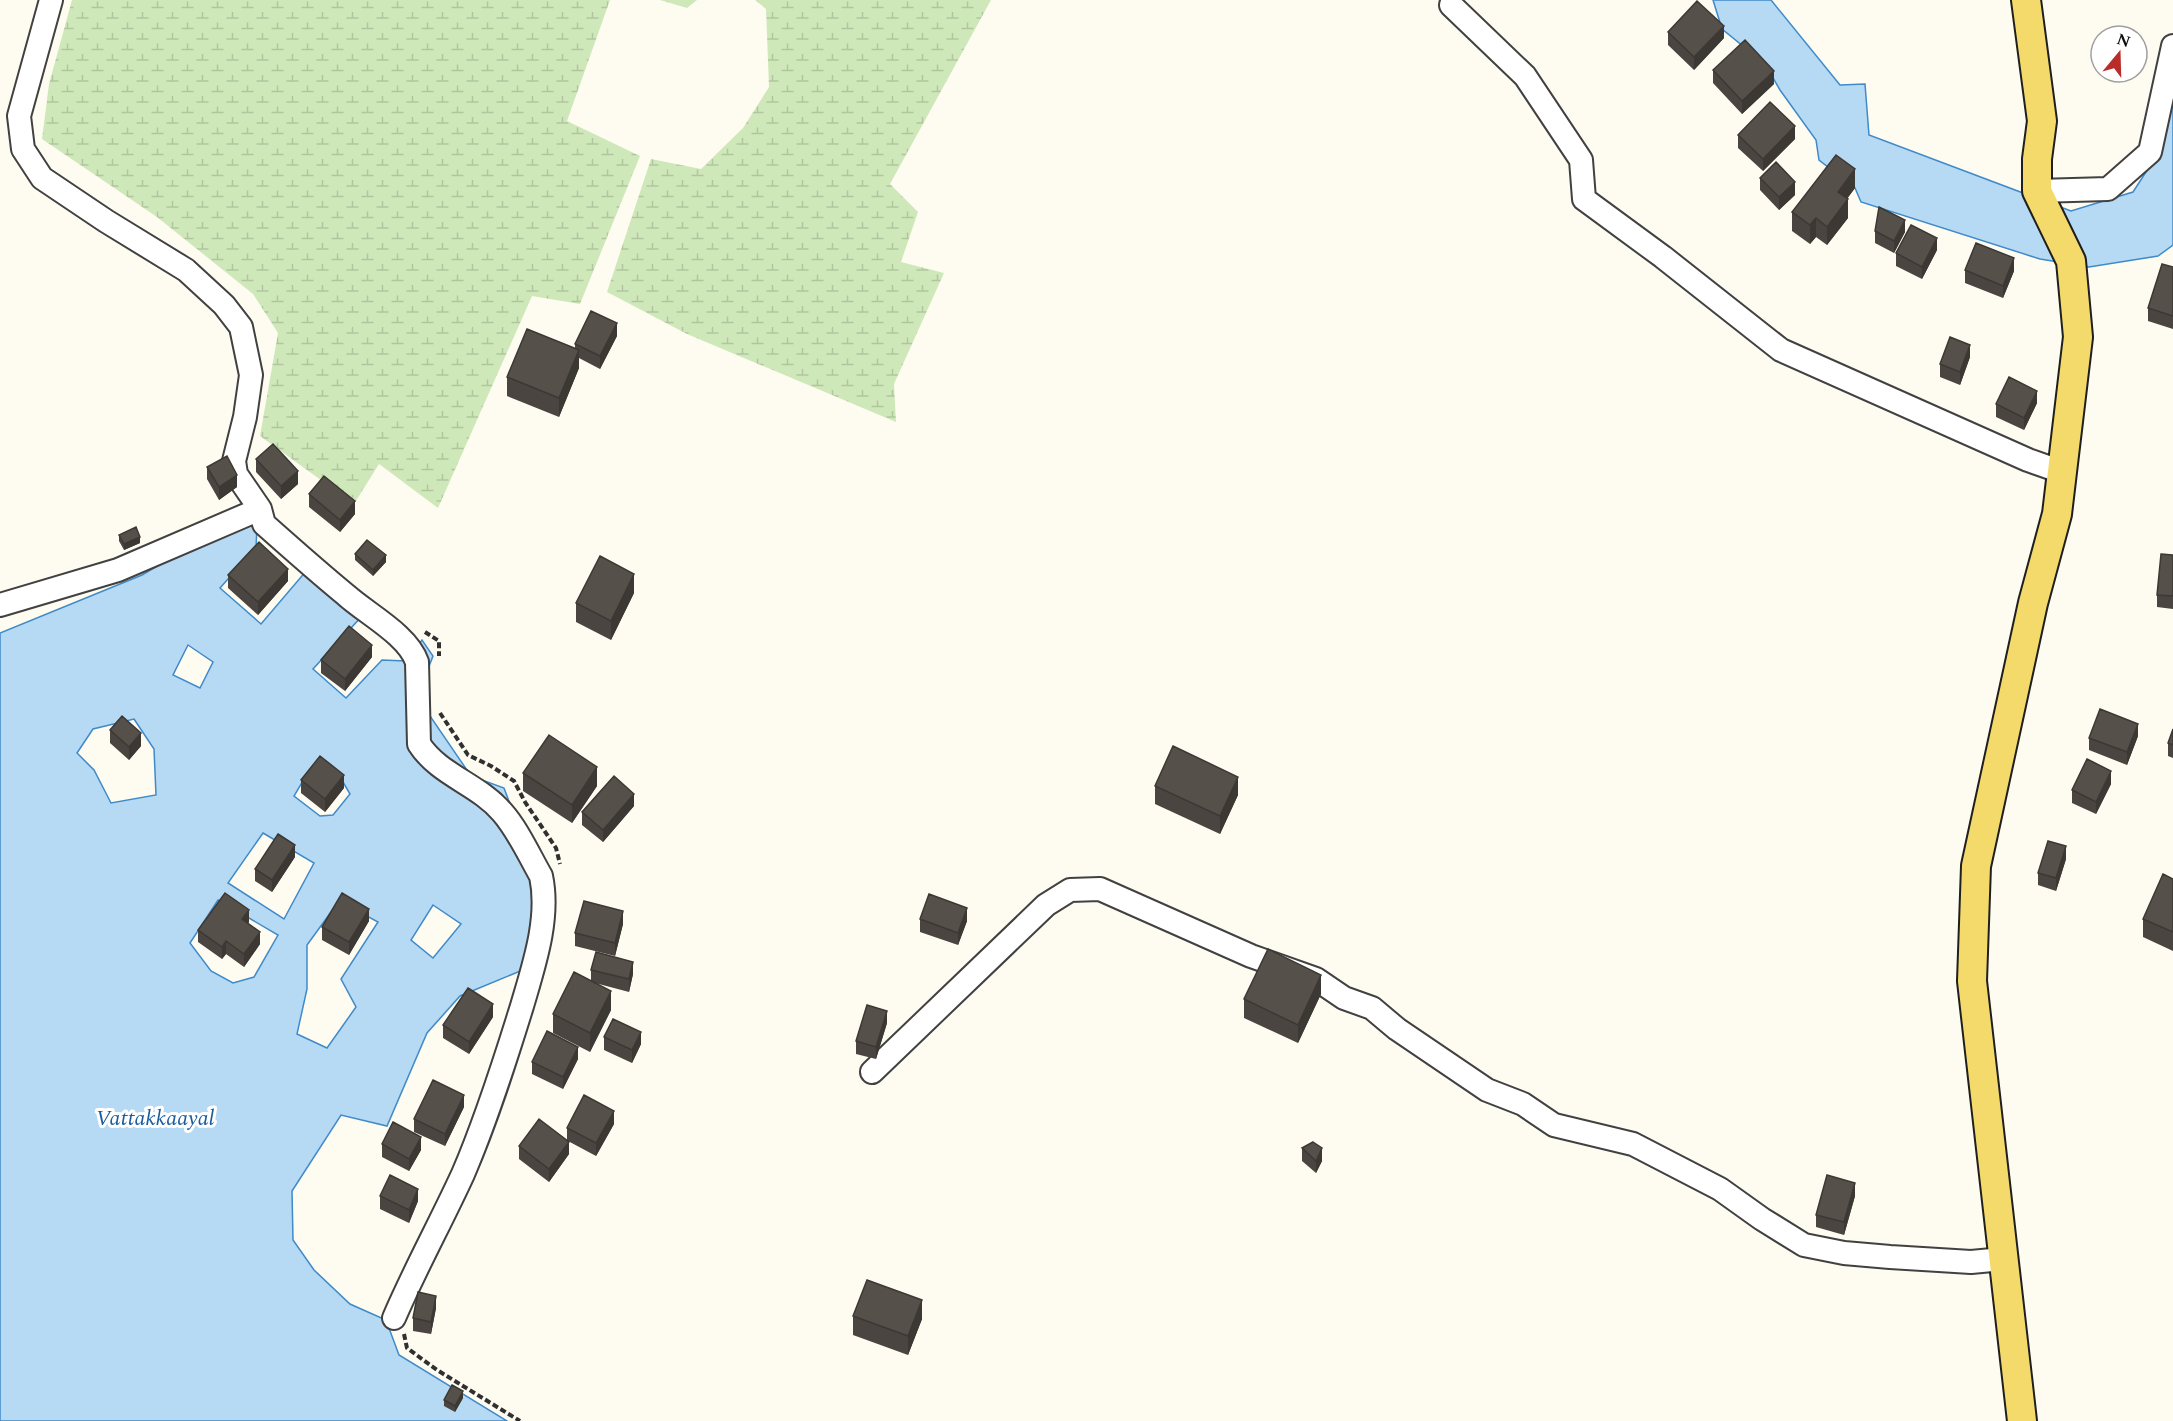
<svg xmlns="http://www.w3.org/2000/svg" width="2173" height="1421" font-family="Spectral,serif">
<defs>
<pattern id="wetland-marsh" width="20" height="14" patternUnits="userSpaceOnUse" patternTransform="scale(1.5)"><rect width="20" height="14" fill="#cfe8ba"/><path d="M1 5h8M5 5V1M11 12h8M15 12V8" fill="none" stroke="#b1c69f"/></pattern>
</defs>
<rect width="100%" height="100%" fill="#fefcf0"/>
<!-- wetland -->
<path fill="url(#wetland-marsh)" d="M72 0H610L567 121 640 156 580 304 532 296 438 508 379 464 354 504 260 436 278 333 253 294 157 217 42 139 49 84Z
M660 0H697L687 8Z
M755 0H991L890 184 918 212 901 262 944 273 894 384 896 422 687 334 607 292 651 159 701 169 743 128 769 87 766 9Z"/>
<!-- water -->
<path fill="#b6d9f4" stroke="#3f8ac9" stroke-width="1.5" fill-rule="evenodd" d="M1713 0H1771L1840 85 1865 84 1869 135 2071 211 2133 192 2159 152 2173 61V245L2158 256 2089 267 2040 259 1861 202 1855 188 1819 160 1816 140 1780 90 1765 64 1722 29Z
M244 515 257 526 256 548 220 588 261 624 307 570 363 615 313 669 346 698 382 660 406 661 422 640 433 656 417 697 471 776 504 788 516 820 552 872 550 914 530 967 460 996 427 1033 387 1126 341 1115 292 1191 293 1240 314 1270 350 1304 386 1320 399 1355 507 1421H0V633L142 575ZM188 645 213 662 200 688 173 675ZM134 719 154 749 156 795 111 803 94 770 77 753 93 729ZM304 779 343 782 350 794 333 815 320 816 294 796ZM263 833 314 863 284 919 228 883ZM218 900 278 935 254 977 233 983 211 971 190 943ZM339 901 378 922 341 979 356 1007 327 1048 297 1034 307 989V945ZM433 905 461 924 433 958 411 940Z"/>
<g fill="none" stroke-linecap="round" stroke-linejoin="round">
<defs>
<path id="minor" d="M51 0 19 116 23 149 42 178 106 221 186 270 224 305 241 327 251 375 245 417 234 461 236 474 260 509
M1451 5 1525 76 1581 160 1584 199 1663 257 1781 350 2028 460 2062 472
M2037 191 2108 189 2150 152 2173 46
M0 605 118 570 260 509 264 524C291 548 318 572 346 595 367 614 408 635 417 662L419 744C439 775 478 784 502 812 518 830 529 855 541 876 550 918 534 965 522 1006 505 1061 486 1121 463 1174 441 1222 415 1269 394 1318
M872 1072 1046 905 1070 890 1100 889 1251 956 1316 979 1344 998 1372 1008 1397 1029 1487 1090 1523 1104 1554 1125 1633 1144 1720 1189 1762 1219 1804 1245 1844 1253 1890 1257 1971 1262 2003 1259"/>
<path id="major" d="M2022 1421 1972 981 1976 866 2033 603 2057 514 2078 337 2071 261 2037 191V159L2042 121 2026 0"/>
</defs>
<!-- minor casing -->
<use href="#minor" stroke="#414141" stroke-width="26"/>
<!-- major casing -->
<use href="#major" stroke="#1f1f1f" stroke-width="32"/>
<!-- path -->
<path stroke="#303030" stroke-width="4" stroke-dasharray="6 3" stroke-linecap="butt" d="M425 632 439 641V656
M440 713 468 755 491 766 514 781 525 802 556 848 560 864
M404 1334 407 1348 437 1370 520 1421"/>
<!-- minor -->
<use href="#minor" stroke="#fff" stroke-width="22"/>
<!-- major -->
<use href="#major" stroke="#f4da6a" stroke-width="28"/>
</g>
<!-- wall -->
<path fill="#4a4540" d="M1668 32 1724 38 1694 70 1668 45Z
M1713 70 1774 84 1742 114 1713 83Z
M1738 135 1795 139 1763 171 1738 148Z
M1760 178 1795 195 1779 210 1760 190Z
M1855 188 1847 199 1848 218 1827 245 1816 237 1810 244 1792 231V212Z
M1875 231 1905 232 1894 253 1875 243Z
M1937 250 1922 279 1896 266V253Z
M2173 267V329L2148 321V308Z
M1965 270 2014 271 2003 298 1965 283Z
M617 336 600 369 579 358V368L559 417 507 396V377L575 348V344Z
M1970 357 1960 385 1940 377V364Z
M2037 403 2024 430 1996 417V404Z
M256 459 298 484 281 499 256 472Z
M207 467 237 487 219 500 207 479Z
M309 494 355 514 340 532 309 507Z
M119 535 140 543 124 550 119 541Z
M355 554 386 562 373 576 355 560Z
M2173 555V609L2157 607V595Z
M228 575 288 581 258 615 228 588Z
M634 593 611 640 576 622V603Z
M372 657 345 691 321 673V660Z
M2173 729V758L2168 756V743Z
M110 730 141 746 129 760 110 743Z
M2138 736 2127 765 2089 750V738Z
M523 773 597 786 572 823 523 791Z
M301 780 344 788 325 812 301 793Z
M2111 784 2096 814 2072 803V790Z
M1155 786 1238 795 1220 834 1155 804Z
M634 806 603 842 582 825V812Z
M295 857 272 892 255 881V869Z
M2066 859 2056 891 2038 885V873Z
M2173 879V951L2143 937V919Z
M920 919 967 921 958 945 920 932Z
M369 921 349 955 322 940V927Z
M249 922 248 923 260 944 244 967 226 954 222 959 198 942V930Z
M623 924 615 956 575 946V933Z
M591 970 633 974 629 992 595 983 611 1010 590 1052 553 1033V1014L591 981Z
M1321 994 1298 1043 1244 1018V999Z
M493 1017 469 1054 443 1038V1025Z
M887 1023 876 1059 856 1054V1041Z
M604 1037 641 1044 632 1063 604 1050Z
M578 1059 563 1089 532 1074V1062Z
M464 1107 445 1146 414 1132V1119Z
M614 1124 596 1156 568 1141 569 1154 549 1182 519 1159V1146L567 1140V1128Z
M382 1144 421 1150 409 1171 382 1157Z
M1302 1148 1322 1161 1316 1173 1302 1161Z
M380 1196 418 1201 409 1223 380 1209Z
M1855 1196 1844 1235 1816 1227V1215Z
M436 1308 431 1334 413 1331V1318Z
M853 1316 922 1319 908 1355 853 1335Z
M463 1398 455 1412 444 1406V1400Z"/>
<!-- shaded-wall -->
<path fill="#3c3834" d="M1724 26V38L1694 70V57Z
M1774 71V84L1742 114V101Z
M1795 126V139L1763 171V159Z
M1855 169V188L1838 210V192Z
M1795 182V195L1779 210V197Z
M1848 199V218L1827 245V227Z
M1816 218V237L1810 244V225Z
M1905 220V232L1894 253V241Z
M1937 238V250L1922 279V267Z
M2014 258V271L2003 298V286Z
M617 323V336L600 369V356Z
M1970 345V357L1960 385V372Z
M579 350V368L559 417V398Z
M2037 391V403L2024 430V418Z
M298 471V484L281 499V486Z
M237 475V487L219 500V487Z
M355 501V514L340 532V520Z
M140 537V543L124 550V544Z
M386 555V562L373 576V570Z
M288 569V581L258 615V602Z
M634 574V593L611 640V621Z
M372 645V657L345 691V679Z
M2138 724V736L2127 765V752Z
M141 733V746L129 760V747Z
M597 767V786L572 823V805Z
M2111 771V784L2096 814V802Z
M344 775V788L325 812V799Z
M1238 777V795L1220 834V816Z
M634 794V806L603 842V830Z
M295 845V857L272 892V880Z
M2066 846V859L2056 891V878Z
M967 908V921L958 945V933Z
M369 909V921L349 955V942Z
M249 910V922L242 932V919Z
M623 911V924L615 956V943Z
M260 932V944L244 967V954Z
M226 941V954L222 959V947Z
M633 962V974L629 992V979Z
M1321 975V994L1298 1043V1025Z
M611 991V1010L590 1052V1033Z
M493 1004V1017L469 1054V1042Z
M887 1011V1023L876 1059V1047Z
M641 1032V1044L632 1063V1050Z
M578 1047V1059L563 1089V1077Z
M464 1095V1107L445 1146V1134Z
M614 1111V1124L596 1156V1143Z
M421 1137V1150L409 1171V1159Z
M569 1142V1154L549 1182V1169Z
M1322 1148V1161L1316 1173V1161Z
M1855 1183V1196L1844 1235V1222Z
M418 1189V1201L409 1223V1210Z
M436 1296V1308L431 1334V1322Z
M922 1300V1319L908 1355V1336Z
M463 1391V1398L455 1412V1406Z"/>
<!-- building -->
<path fill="#56504b" stroke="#3c3834" stroke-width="1.5" d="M1697 1 1724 26 1694 57 1668 32Z
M1745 40 1774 71 1742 101 1713 70Z
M1770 102 1795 126 1763 159 1738 135Z
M1836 155 1855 169 1838 192 1848 199 1827 227 1816 218 1810 225 1792 212Z
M1776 162 1795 182 1779 197 1760 178Z
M1879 207 1905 220 1894 241 1875 231Z
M1911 225 1937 238 1922 267 1896 253Z
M1976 243 2014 258 2003 286 1965 270Z
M2162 264 2173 267V316L2148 308Z
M591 311 617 323 600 356 575 344Z
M527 329 579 350 559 398 507 377Z
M1950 337 1970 345 1960 372 1940 364Z
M2009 377 2037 391 2024 418 1996 404Z
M273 444 298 471 281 486 256 459Z
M227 456 237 475 219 487 207 467Z
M324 476 355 501 340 520 309 494Z
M136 527 140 537 124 544 119 535Z
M367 540 386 555 373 570 355 554Z
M259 542 288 569 258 602 228 575Z
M2161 554 2173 555V596L2157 595Z
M600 556 634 574 611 621 576 603Z
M349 626 372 645 345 679 321 660Z
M2100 709 2138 724 2127 752 2089 738Z
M122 716 141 733 129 747 110 730Z
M2173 729V745L2168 743Z
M549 735 597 767 572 805 523 773Z
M1173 746 1238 777 1220 816 1155 786Z
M320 756 344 775 325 799 301 780Z
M2087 759 2111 771 2096 802 2072 790Z
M614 776 634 794 603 830 582 812Z
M278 834 295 845 272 880 255 869Z
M2048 841 2066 846 2056 878 2038 873Z
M2163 874 2173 879V932L2143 919Z
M225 893 249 910 242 919 260 932 244 954 226 941 222 947 198 930Z
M342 893 369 909 349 942 322 927Z
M929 894 967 908 958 933 920 919Z
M584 901 623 911 615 943 575 933Z
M1268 949 1321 975 1298 1025 1244 999Z
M596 952 633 962 629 979 591 970Z
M574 972 611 991 590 1033 553 1014Z
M468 988 493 1004 469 1042 443 1025Z
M867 1005 887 1011 876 1047 856 1041Z
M613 1019 641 1032 632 1050 604 1037Z
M547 1031 578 1047 563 1077 532 1062Z
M433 1080 464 1095 445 1134 414 1119Z
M584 1095 614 1111 596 1143 567 1128Z
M539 1119 569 1142 549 1169 519 1146Z
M393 1122 421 1137 409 1159 382 1144Z
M1313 1142 1322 1148 1316 1161 1302 1148Z
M390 1175 418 1189 409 1210 380 1196Z
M1827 1175 1855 1183 1844 1222 1816 1215Z
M867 1280 922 1300 908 1336 853 1316Z
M418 1292 436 1296 431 1322 413 1318Z
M452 1385 463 1391 455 1406 444 1400Z"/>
<g text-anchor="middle" stroke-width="6" stroke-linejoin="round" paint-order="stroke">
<!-- water labels -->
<g font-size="22" font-style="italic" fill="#1b5c9c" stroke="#fff">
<text x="155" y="1125">Vattakkaayal</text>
</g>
</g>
<!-- north arrow -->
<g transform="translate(2119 54) rotate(19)"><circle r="28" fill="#ffffff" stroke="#9f9f9f" stroke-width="1.5"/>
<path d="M0-4.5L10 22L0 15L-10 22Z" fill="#ba2c2a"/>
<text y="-9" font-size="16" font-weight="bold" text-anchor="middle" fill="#0e0e0e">N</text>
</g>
</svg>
